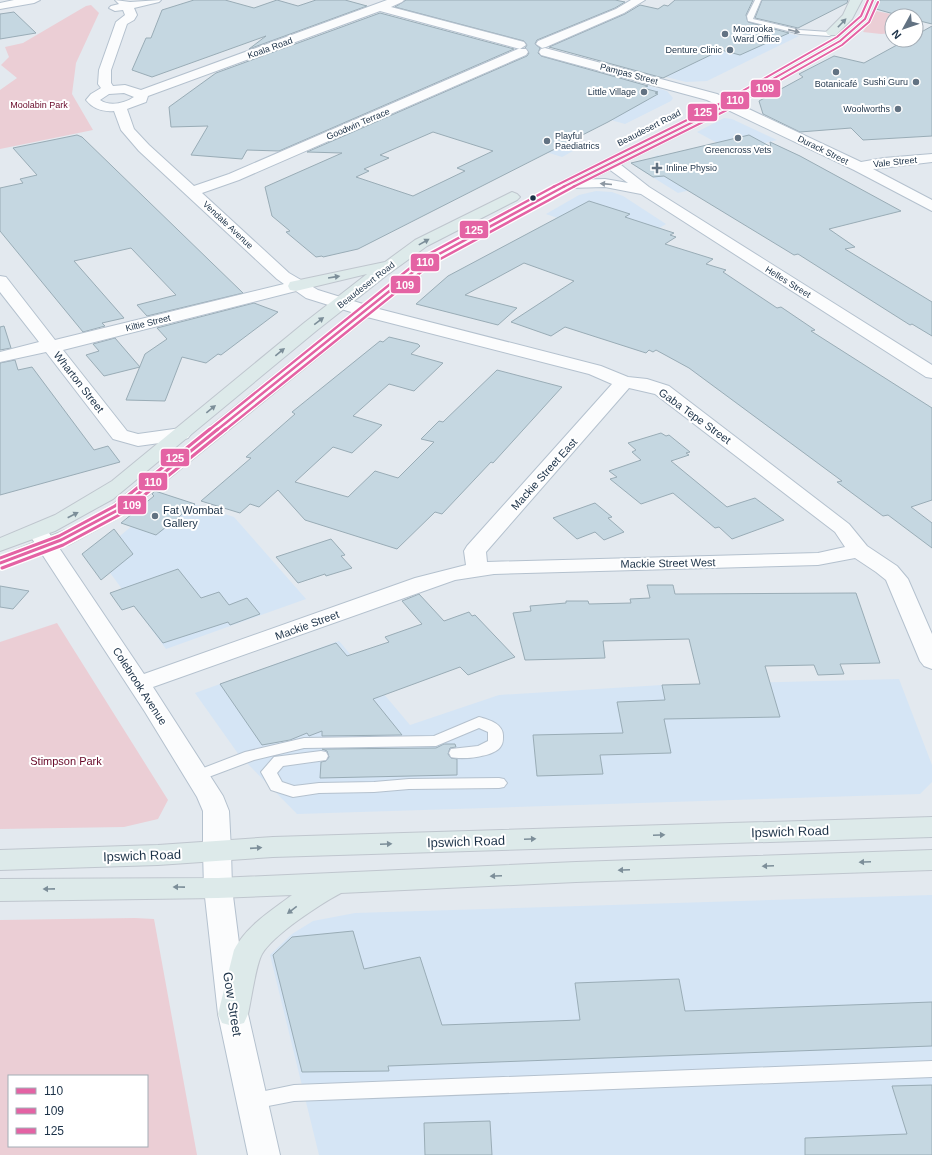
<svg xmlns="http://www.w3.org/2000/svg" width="932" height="1155" font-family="Arial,sans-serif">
<rect width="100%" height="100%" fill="#e3e9ef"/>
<!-- built -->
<path fill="#d5e5f5" d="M727 19 799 36 707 81 686 82 627 67Z
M609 75 667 91 673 98 671 101 625 124 551 103Z
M724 118 732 119 777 140 732 151 697 132Z
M506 122 584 145 562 157 483 132Z
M658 155 710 185 678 193 635 166Z
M596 191 612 192 623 196 666 224 633 244 546 214 579 195Z
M168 496 234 517 306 599 166 649 97 555Z
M339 641 410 725 499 695 662 685 899 679 932 765V782L920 794 297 814 239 755 195 693Z
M932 895V1155H319L270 955 292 934 313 921 355 913Z"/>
<!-- green -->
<path fill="#ebced5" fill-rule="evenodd" d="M91 5 99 13 76 63 72 94 93 130 0 149V90L17 78 1 65 9 57 5 47 23 43 86 6Z
M876 11 901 16H892V33L881 34 863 32Z
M57 623 168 800 158 819 124 827 0 829V642Z
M135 918 154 919 197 1155H0V920ZM9 1076H147V1146H9Z"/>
<!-- building -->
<path fill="#c5d7e1" stroke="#99acb6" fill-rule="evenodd" d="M194 0H225L254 8 277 0 298 6 316 0H345L367 6 249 49 266 36 152 77 132 70 146 38H151L162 10Z
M406 0H615L625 2 615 8 537 40 535 44 540 48 538 53 541 56 648 86 643 88 658 92 655 93 658 94 608 122 358 249 323 257 322 256 316 257 286 232 290 231 272 216 265 187 342 153 307 152 527 56 529 53 525 48 527 45 524 41 395 7ZM433 132 493 151 457 168 465 171 413 196 356 177 369 171 364 169 389 158 380 155Z
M675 0H753L746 15 748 22 789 33 740 55 721 50 663 78 549 47 625 14 640 5 658 9 664 5 668 6Z
M762 0H848L847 3 798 28 755 18Z
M880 0H932V24L916 20V16H901L876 9Z
M14 12 36 33 0 39V14Z
M380 13 514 49 279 151 247 150 242 159 191 155 208 126 171 127 169 107 216 73Z
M932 26V136L863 140 851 128 800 132 763 114 759 101 803 77 799 74 834 56 864 63 906 40H916V35Z
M77 135 82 137 243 293 147 316 137 305 176 295 131 248 74 261 124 318 102 323 105 326 83 332 0 231V188L23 183 20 179 37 175 13 148Z
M749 135 771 147 770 142 800 156 901 211 829 229 855 247 845 249 932 302V336L912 324 910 325 798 254 794 255 664 176 653 177 631 163Z
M589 201 630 214 625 217 674 233 670 235 676 237 665 244 713 259 706 264 726 270 723 272 777 308 781 307 815 330 811 331 932 408V500L911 507 932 523V548L888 515 883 516 837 482 842 481 689 368 656 350 653 352 649 350 646 353 565 327 551 336 511 322 574 281 524 263 465 295 517 308 498 325 416 304 448 276Z
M254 303 278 312 221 355 218 354 206 363 182 357 165 401 126 400 145 354 167 339 157 328Z
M4 326 11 348 0 350V327Z
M389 337 418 344 420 346 411 354 443 363 414 391 389 384 353 416 382 425 352 453 333 447 295 482 348 497 375 471 398 478 434 442 421 439 439 421 443 422 497 370 562 387 493 463 491 462 442 514 435 512 397 549 305 520 278 490 259 507 250 504 240 513 201 501 251 458 246 457 295 414 292 412 380 341 383 342Z
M115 338 140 367 104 376 86 355 99 351 93 344Z
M15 360 18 370 32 367 94 450 108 446 120 462 0 495V363Z
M661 433 666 436 669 435 690 452 686 453 689 455 671 461 727 507 755 498 784 520 732 539 719 527 715 528 673 493 641 504 610 479 617 477 609 471 641 460 632 452 636 450 628 443Z
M155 491 195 504 156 535 121 523 154 496 152 494Z
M595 503 612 517 608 518 624 532 604 540 595 532 577 539 553 518Z
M114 529 133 554 101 580 82 554Z
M331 539 345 555 341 556 352 568 326 576 325 574 298 583 276 557Z
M178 569 201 598 219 592 229 605 247 598 260 614 230 625 228 622 163 643 134 606 122 610 110 593Z
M647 585H673L675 594 856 593 880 663 840 664 844 674 818 675 814 665 765 666 780 717 664 719 671 753 600 755 603 774 537 776 533 735 623 733 617 702 665 700 662 685 700 684 689 639 603 641 605 658 525 660 513 613 531 611 530 606 566 603V601H588L589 604 631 603 630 599 650 598Z
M0 586 29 591 13 609 0 607Z
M419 594 444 621 469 612 472 616 475 615 515 657 468 675 460 667 373 699 402 735 322 736V731L309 736 307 733 290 740 262 745 220 684 336 643 347 656 389 642 385 637 422 624 402 601Z
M444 744H455L456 747 450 748 448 754 451 758 457 759V775L320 778 321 762 326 761 329 757 327 751 322 749 436 748Z
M353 931 364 969 420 957 442 1025 580 1020 575 983 679 979 685 1011 932 1002V1046L388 1066 389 1071 302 1072 273 955 292 937Z
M932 1085V1155H805V1138L907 1134 892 1086Z
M490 1121 492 1155H425L424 1123Z"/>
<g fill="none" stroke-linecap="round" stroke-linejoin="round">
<defs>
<path id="lane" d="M755 0H761L753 19 800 30 829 32 833 34 829 36 800 34 748 21 747 16Z
M479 717C490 720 504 724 503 737 503 740 503 743 501 746 495 757 462 760 451 757L449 753 451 749 478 746 488 741V732L479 728 436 746 304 748 254 760 198 781 193 780 190 776 193 772 245 752 304 738 434 736Z
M321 751 326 752 328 756 326 760 283 766 277 773 282 782 294 786 319 783 374 782 409 779 499 778 504 779 507 783 504 787 499 788 409 789 374 792 319 793 293 797 271 790 261 772 274 757Z
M932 1061V1077L294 1101 253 1109 246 1107 244 1101 246 1095 294 1085Z"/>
<path id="street" d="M14 0H40L34 3 0 9V3Z
M115 0 130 2 161 0 159 2 134 8 137 15 134 20 127 24 111 70V83L113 86 125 85 141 90 387 0H404L402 2 391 7 524 42 526 45 520 49 380 11 148 96 146 102 127 109 134 129 149 145 194 186 229 174 518 49H526L528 52 526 55 239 180 202 193 289 273 318 290 379 309 601 366 628 377 647 379 669 386 849 524 867 546 897 566 908 579 932 634V669L924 666 920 661 886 580 876 572 855 558 818 565 494 574 455 580 153 687 223 796 229 811 231 851 227 858 217 861 207 858 203 851V811L197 797 145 712 27 531 31 527 38 525 45 527 144 674 415 578 466 565 464 551 467 546 612 384 589 374 367 317 306 298 296 291 63 350 127 431 138 434 181 428 188 430 191 434 188 438 181 440 138 446 113 439 46 352 0 362V352L39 342 0 292V276L6 277 55 340 284 284 277 279 139 151 121 130 114 111C103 112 93 109 86 100L91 94 101 88 98 84 99 70 116 22 125 15 123 10 115 11 109 8 111 6 119 4ZM124 93 134 97C125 103 110 107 100 100L109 94ZM629 388 655 394 835 532 845 547 818 553 487 562 486 552Z
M631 0H645L624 13 546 47 542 48 536 44 538 41 616 9Z
M545 48 717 94 861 162 884 158 932 154V162L873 169 932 200V211L854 170 707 100 541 55 539 52 541 49Z
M611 160 616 161 649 187 932 365V378L926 377 641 194 605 187 568 188 563 187 561 184 563 181 568 180 605 179 628 183 606 167 604 164 606 161Z"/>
<path id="secondary" d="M217 841 227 844 231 851 232 888 248 1014 280 1155H248L218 1014 204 888 203 851 207 844Z"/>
<path id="highway" d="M850 0H862L852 19 836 35H828L826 32 843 15Z
M867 0H879L869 21 844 44 732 108 559 195 434 263 125 514 68 545 0 570V556L68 529 111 506 422 257 549 189 722 102 836 38 860 17Z
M512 192 517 194 520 197 517 200 427 246 387 275 316 331 113 499 55 531 0 551V538L55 515 112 481 304 323 367 274 296 291 290 290 288 286 290 282 385 262 415 240Z
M932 817V837L273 857 158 865 0 870V850L158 845 273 837Z
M932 850V870L576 882 341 893C320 904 273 935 262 954 256 964 251 1001 248 1014L244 1023 233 1026 222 1023 218 1014 234 950C246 926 271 911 292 895L218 898 0 901V879L218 878 576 862Z"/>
</defs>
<!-- lane casing -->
<use href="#lane" stroke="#b4c1ce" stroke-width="2"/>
<!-- street casing -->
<use href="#street" stroke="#b4c1ce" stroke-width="2"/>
<!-- secondary casing -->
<use href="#secondary" stroke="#b4c1ce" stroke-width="2"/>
<!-- highway casing -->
<use href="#highway" stroke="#bfc6ce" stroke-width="2"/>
<!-- lane -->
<use href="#lane" fill="#fbfcfd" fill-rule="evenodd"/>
<!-- street -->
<use href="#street" fill="#fbfcfd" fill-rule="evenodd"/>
<!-- secondary -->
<use href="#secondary" fill="#fbfcfd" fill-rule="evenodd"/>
<!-- highway -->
<use href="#highway" fill="#ddeaea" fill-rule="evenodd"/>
<defs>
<path id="bus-1-far2" d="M563 187 727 105 840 41 865 19 873 0"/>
<path id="bus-1-far1" d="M217 430 428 260 565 186"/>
<path id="bus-1" d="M0 563 61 540 118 510 218 429"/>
<path id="bus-2-far2" d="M573 187 729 109 842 45 869 22 878 2"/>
<path id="bus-2-far1" d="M225 430 431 264 575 186"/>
<path id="bus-2" d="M2 568 63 545 121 514 226 429"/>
<path id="bus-3-far2" d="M553 187 725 101 837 37 861 16 868 0"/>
<path id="bus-3-far1" d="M209 430 425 256 555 186"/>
<path id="bus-3" d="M0 558 59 536 115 506 210 429"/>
</defs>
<!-- bus-1-far2 casing -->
<use href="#bus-1-far2" stroke="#fff" stroke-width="4"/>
<!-- bus-1-far1 casing -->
<use href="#bus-1-far1" stroke="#fff" stroke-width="5"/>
<!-- bus-1 casing -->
<use href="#bus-1" stroke="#fff" stroke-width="6"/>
<!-- bus-2-far2 casing -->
<use href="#bus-2-far2" stroke="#fff" stroke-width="4"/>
<!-- bus-2-far1 casing -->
<use href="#bus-2-far1" stroke="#fff" stroke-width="5"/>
<!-- bus-2 casing -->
<use href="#bus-2" stroke="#fff" stroke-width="6"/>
<!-- bus-3-far2 casing -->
<use href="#bus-3-far2" stroke="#fff" stroke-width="4"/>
<!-- bus-3-far1 casing -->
<use href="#bus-3-far1" stroke="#fff" stroke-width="5"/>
<!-- bus-3 casing -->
<use href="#bus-3" stroke="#fff" stroke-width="6"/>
<!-- bus-1-far2 -->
<use href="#bus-1-far2" stroke="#e463a4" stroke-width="2"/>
<!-- bus-1-far1 -->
<use href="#bus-1-far1" stroke="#e463a4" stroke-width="2.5"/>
<!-- bus-1 -->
<use href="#bus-1" stroke="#e463a4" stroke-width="3"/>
<!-- bus-2-far2 -->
<use href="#bus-2-far2" stroke="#e463a4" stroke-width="2"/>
<!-- bus-2-far1 -->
<use href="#bus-2-far1" stroke="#e463a4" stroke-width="2.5"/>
<!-- bus-2 -->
<use href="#bus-2" stroke="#e463a4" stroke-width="3"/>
<!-- bus-3-far2 -->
<use href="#bus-3-far2" stroke="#e463a4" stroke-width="2"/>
<!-- bus-3-far1 -->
<use href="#bus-3-far1" stroke="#e463a4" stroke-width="2.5"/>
<!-- bus-3 -->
<use href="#bus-3" stroke="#e463a4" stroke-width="3"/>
</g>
<!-- one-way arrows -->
<defs><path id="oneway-solid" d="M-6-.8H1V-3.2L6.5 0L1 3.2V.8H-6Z"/></defs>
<g fill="#7c8e99">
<use href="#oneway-solid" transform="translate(842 23) rotate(-46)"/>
<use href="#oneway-solid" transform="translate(424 242) rotate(-29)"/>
<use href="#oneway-solid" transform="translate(334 277) rotate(-9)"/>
<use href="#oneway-solid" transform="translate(319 321) rotate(-37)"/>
<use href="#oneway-solid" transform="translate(280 352) rotate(-39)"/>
<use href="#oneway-solid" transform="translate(211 409) rotate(-39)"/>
<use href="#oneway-solid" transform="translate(73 515) rotate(-27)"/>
<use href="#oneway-solid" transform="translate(659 835) rotate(-2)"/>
<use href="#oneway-solid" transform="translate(530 839) rotate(-2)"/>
<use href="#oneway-solid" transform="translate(386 844) rotate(-2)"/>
<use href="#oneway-solid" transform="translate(256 848) rotate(-4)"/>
<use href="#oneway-solid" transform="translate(865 862) rotate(178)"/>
<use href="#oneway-solid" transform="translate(768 866) rotate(178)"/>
<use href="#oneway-solid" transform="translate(624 870) rotate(178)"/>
<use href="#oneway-solid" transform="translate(496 876) rotate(177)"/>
<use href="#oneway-solid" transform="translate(179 887) rotate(-179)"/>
<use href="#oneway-solid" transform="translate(49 889) rotate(179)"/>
<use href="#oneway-solid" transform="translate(292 910) rotate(142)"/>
</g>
<g fill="#8c97a2">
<use href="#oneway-solid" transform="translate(794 31) rotate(13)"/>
<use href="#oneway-solid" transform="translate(606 184) rotate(-175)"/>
</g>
<!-- markers -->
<g fill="#627282" stroke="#fff" stroke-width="1.5">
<circle cx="725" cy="34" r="4"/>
<circle cx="730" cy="50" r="4"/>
<circle cx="836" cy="72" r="4"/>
<circle cx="916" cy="82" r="4"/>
<circle cx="644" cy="92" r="4"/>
<circle cx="898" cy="109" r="4"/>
<circle cx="738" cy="138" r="4"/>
<circle cx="547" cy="141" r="4"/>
<path d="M655 162h4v4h4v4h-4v4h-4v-4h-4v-4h4z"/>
<circle cx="155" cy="516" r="4"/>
</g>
<circle fill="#1c3248" stroke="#fff" stroke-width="1.5" cx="533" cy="198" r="3.5"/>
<g text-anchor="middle" stroke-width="4" stroke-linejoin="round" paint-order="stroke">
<!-- far-poi labels -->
<g font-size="9" fill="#1c3248" stroke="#fff" text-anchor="end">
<text x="733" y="32" text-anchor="start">Moorooka<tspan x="733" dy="10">Ward Office</tspan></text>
<text x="722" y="53">Denture Clinic</text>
<text x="908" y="85">Sushi Guru</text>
<text x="836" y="87" text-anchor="middle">Botanicafé</text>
<text x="636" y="95">Little Village</text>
<text x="890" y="112">Woolworths</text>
<text x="555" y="139" text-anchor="start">Playful<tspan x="555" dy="10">Paediatrics</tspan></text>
<text x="738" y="153" text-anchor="middle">Greencross Vets</text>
<text x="666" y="171" text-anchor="start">Inline Physio</text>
</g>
<!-- far-street labels -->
<g font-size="9" fill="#1c3248" stroke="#fff">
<text transform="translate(270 48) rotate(-20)" y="3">Koala Road</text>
<text transform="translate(629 74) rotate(15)" y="3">Pampas Street</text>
<text transform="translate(358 124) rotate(-23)" y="3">Goodwin Terrace</text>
<text transform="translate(649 128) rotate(-27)" y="3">Beaudesert Road</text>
<text transform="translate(823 150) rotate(26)" y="3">Durack Street</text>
<text transform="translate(895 162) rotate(-6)" y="3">Vale Street</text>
<text transform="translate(228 225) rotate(43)" y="3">Vendale Avenue</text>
<text transform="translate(788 282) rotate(32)" y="3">Helles Street</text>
<text transform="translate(366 285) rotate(-38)" y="3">Beaudesert Road</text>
<text transform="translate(148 323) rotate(-14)" y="3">Kiltie Street</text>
</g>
<!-- far-park labels -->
<g font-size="9" fill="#670727" stroke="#fff">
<text x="39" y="108">Moolabin Park</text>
</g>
<!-- street labels -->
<g font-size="11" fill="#1c3248" stroke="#fff">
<text transform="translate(79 382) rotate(52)" y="4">Wharton Street</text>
<text transform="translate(695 416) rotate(36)" y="4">Gaba Tepe Street</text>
<text transform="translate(544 474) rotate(-48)" y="4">Mackie Street East</text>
<text transform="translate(668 563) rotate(-1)" y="4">Mackie Street West</text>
<text transform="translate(307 625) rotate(-20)" y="4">Mackie Street</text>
<text transform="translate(140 686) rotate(57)" y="4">Colebrook Avenue</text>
</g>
<!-- poi labels -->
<g font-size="11" fill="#1c3248" stroke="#fff" text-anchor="start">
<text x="163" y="514">Fat Wombat<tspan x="163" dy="13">Gallery</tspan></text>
</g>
<!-- park labels -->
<g font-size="11" fill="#670727" stroke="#fff">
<text x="66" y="765">Stimpson Park</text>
</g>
<!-- near-street labels -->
<g font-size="13" fill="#1c3248" stroke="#fff">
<text transform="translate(790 831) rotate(-2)" y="5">Ipswich Road</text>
<text transform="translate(466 841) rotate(-2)" y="5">Ipswich Road</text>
<text transform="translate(142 855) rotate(-2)" y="5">Ipswich Road</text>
<text transform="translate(233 1004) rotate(81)" y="5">Gow Street</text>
</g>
</g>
<g stroke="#fff" stroke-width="1.5">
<rect x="750" y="79" width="31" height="19" rx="4" fill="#e463a4"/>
<rect x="720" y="91" width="30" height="19" rx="4" fill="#e463a4"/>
<rect x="687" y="103" width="31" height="19" rx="4" fill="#e463a4"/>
<rect x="459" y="220" width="30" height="19" rx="4" fill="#e463a4"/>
<rect x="410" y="253" width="30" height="19" rx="4" fill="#e463a4"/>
<rect x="390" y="275" width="31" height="19" rx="4" fill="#e463a4"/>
<rect x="160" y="448" width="30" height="19" rx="4" fill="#e463a4"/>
<rect x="138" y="472" width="30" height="19" rx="4" fill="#e463a4"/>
<rect x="117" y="495" width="30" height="20" rx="4" fill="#e463a4"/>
</g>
<g font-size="11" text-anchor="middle" font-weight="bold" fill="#fff">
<text x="765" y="92">109</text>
<text x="735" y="104">110</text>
<text x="703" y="116">125</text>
<text x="474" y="234">125</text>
<text x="425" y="266">110</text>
<text x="405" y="289">109</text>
<text x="175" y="462">125</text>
<text x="153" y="486">110</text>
<text x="132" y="509">109</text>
</g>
<!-- legend -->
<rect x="8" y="1075" width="140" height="72" fill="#ffffff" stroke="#a4adb6"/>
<rect x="16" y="1088" width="20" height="6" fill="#e463a4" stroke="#a4adb6"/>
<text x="44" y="1095" font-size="12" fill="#1c3248">110</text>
<rect x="16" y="1108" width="20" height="6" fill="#e463a4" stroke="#a4adb6"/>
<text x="44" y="1115" font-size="12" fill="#1c3248">109</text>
<rect x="16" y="1128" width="20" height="6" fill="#e463a4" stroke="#a4adb6"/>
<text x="44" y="1135" font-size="12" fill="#1c3248">125</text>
<!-- north arrow -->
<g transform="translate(904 28) rotate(230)"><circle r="19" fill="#ffffff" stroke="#a4adb6"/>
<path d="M0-3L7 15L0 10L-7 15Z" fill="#627282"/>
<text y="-6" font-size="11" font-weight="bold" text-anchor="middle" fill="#1c3248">N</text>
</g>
</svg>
